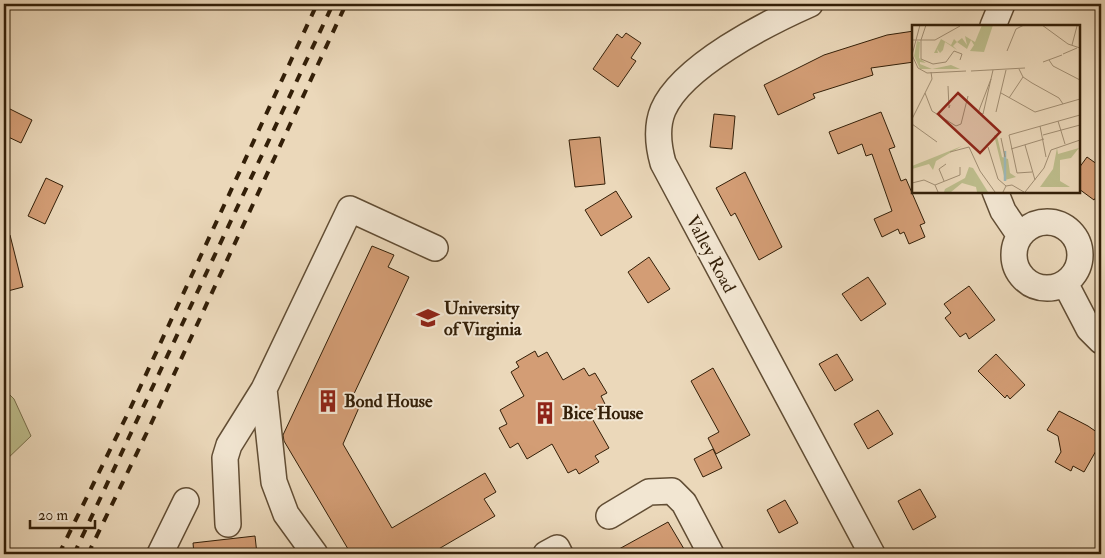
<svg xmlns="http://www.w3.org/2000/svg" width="1105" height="558" font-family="'IM FELL Double Pica',serif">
<rect width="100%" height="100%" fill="#ebd8ba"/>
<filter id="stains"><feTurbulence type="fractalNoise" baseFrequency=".004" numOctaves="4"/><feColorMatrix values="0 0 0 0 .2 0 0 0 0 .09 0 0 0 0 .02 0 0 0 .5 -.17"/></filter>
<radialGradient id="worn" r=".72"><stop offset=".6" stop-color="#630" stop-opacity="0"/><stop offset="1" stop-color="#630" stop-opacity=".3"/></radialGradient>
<!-- green -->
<path fill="#bdbd8c" stroke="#786e4a" d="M4 389 14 399 31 436 4 462Z"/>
<!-- building -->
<path fill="#d39d75" stroke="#331f08" d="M914 31V62L871 68 873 75 813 94 815 98 778 115 764 85 824 55 887 35Z
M626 33 641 43 631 58 636 61 618 87 593 69 617 34 622 38Z
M4 106 32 120 21 143 4 135Z
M881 112 895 147 889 149 901 181 906 179 925 223 920 225 925 237 909 244 904 232 900 234 898 229 882 237 874 219 892 211 872 154 866 156 862 144 838 154 829 132Z
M714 114 735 116 732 149 710 147Z
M600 137 605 184 575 187 569 140Z
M1087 157 1101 167V190L1094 200 1079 189V168Z
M745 172 782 247 759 260 735 213 731 216 716 188Z
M46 178 63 186 45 224 28 216Z
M616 191 632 217 601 236 585 210Z
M10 235 23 287 4 292V236Z
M372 246 394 255 388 267 409 277 352 398 361 403 343 444 392 528 485 473 496 492 484 499 495 516 430 554H351L284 441 283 435Z
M649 257 670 289 648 303 628 272Z
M868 277 886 304 861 321 842 294Z
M969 286 995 320 969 339 966 333 960 337 945 318 951 313 944 304Z
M535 351 538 357 547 352 563 380 584 368 589 376 595 373 607 393 601 396 605 404 589 413 609 448 595 456 599 462 579 474 576 469 568 473 552 444 527 459 518 443 510 448 499 428 507 424 500 410 524 396 511 372 519 367 516 362Z
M837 354 853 380 835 391 819 364Z
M996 354 1025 385 1010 399 1007 395 1005 398 978 371Z
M713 368 750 435 716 454 708 438 719 432 691 381Z
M878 410 893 434 868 449 854 424Z
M1059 411 1088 426 1101 435V442L1084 472 1073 466 1071 471 1055 462 1061 452 1058 436 1047 430Z
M713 449 722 468 703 477 694 459Z
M920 489 936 517 913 530 898 501Z
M785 500 798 523 779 533 767 510Z
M668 522 687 554H610Z
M255 536 257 554H194L193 543Z"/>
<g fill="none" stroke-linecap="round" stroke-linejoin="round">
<defs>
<path id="minor" d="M810 4C767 23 682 66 663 110 656 127 658 145 663 163L872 554
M993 26 1002 4
M995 191 1003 211 1020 236
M1014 255a33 33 0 1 1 66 0a33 33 0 1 1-66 0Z
M1065 283 1089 329 1101 341
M609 516 649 492 672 491 684 503 711 554
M228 524 225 458 229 445 264 389
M160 554 186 501
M315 554 286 514 274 482 264 389 350 209 435 248
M546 554 557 548 560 554"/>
</defs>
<!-- minor casing -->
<use href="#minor" stroke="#614d34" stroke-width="28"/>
<!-- minor -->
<use href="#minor" stroke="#f2e6d2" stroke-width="25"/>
<!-- rail -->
<path stroke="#331f08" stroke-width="4" stroke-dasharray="9 9" stroke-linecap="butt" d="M59 554 130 409 317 4
M74 554 333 4
M88 554 150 426 346 4"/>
</g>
<!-- icons -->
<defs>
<symbol id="university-bare" viewBox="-9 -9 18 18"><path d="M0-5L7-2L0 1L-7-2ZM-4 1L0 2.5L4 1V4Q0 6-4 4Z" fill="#8f2418" stroke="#f2e6d2" stroke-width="2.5" paint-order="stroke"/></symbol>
<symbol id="building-bare" viewBox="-9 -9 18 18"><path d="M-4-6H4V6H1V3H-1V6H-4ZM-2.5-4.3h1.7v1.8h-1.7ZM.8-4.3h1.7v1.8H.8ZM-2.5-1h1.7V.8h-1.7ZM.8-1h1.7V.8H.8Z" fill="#8f2418" stroke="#f2e6d2" stroke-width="2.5" paint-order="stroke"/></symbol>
</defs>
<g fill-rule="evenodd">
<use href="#university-bare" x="412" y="302" width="32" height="32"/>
<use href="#building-bare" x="312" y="385" width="32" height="32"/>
<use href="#building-bare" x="529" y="397" width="32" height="32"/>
</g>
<g text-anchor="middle" stroke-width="4" stroke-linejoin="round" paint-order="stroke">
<!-- street labels -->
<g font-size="18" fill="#331f08" stroke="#f2e6d2">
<text transform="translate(711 254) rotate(62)" y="6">Valley Road</text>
</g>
<!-- poi labels -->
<g font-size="18" font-weight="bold" fill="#331f08" stroke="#f2e6d2" text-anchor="start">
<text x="444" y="314">University<tspan x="444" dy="21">of Virginia</tspan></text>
<text x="344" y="407">Bond House</text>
<text x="562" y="419">Bice House</text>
</g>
</g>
<!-- overview -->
<g transform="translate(912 25)">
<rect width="168" height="168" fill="#ebd8ba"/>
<path d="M70 0H81L72 27 58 26 62 20 59 15 55 24 45 17 41 21 45 25 33 17 31 25 28 28 25 24 26 28H22L29 14 39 20 42 14 45 17 50 13 55 20 53 11 63 17ZM5 16 8 17 7 33 14 38 8 37V39L20 44 39 40 48 44H8L2 31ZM82 110 85 111 90 132 96 134 98 148 104 152 93 155ZM50 121 24 136 21 145 17 139 0 144V141ZM145 123 146 129 167 123 159 133 148 135V156L158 162H128L141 144ZM57 142 61 143 76 167H65L64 162 50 158 39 167H32L33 164 53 153Z" fill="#bdbd8c"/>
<path fill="none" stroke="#9cb8b9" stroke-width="2.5" d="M93 126V156"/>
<path fill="none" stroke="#a18e73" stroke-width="1" d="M8 0 0 30 6 43 15 48 54 46M14 0 9 15V34L21 39 34 37 42 26 50 29 48 35M130 0 156 19 168 23M0 15H23L48 1M160 20 165 1M95 26 104 4 112 0M151 29 165 23M137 35 141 41 168 55M131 37 150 30M107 44 111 52 120 58M59 46 113 43M79 54 66 88 71 89 81 45M120 58 147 73 151 79M36 61 37 83 38 80M13 68 20 86 44 101 49 99 56 71M89 68 123 87 168 74M97 73 111 52M84 87 94 45M0 94 20 54 19 47M146 96 153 119M0 99 25 117M128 101 134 132M131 110 168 100M89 113 93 132M113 120 123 155M76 122 86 154 94 161M99 124 132 114M38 127 57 122 68 146 83 167M120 147 105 148 97 110 168 90M32 156 27 144 34 139M0 158 12 155 23 160 26 167M23 160 48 150V142M91 167 94 161 100 160 112 167M113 167 132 143 139 125 168 115"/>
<path fill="#8f2418" fill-opacity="0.15" stroke="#8f2418" stroke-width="2.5" d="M46 68 88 107 68 128 26 89Z"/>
<rect width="168" height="168" fill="none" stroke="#331f08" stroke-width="2.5"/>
</g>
<!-- margin -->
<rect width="1105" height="558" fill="none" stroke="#ebd8ba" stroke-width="20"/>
<rect x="5" y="5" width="1095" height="548" fill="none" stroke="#331f08" stroke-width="2.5"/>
<rect x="10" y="10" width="1085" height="538" fill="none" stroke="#331f08"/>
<!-- scale -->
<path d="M30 520v8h65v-8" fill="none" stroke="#331f08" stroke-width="2.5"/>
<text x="38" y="520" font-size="15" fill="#331f08" stroke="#f2e6d2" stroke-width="4" paint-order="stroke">20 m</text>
<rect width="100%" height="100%" filter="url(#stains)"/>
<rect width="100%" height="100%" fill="url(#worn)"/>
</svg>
